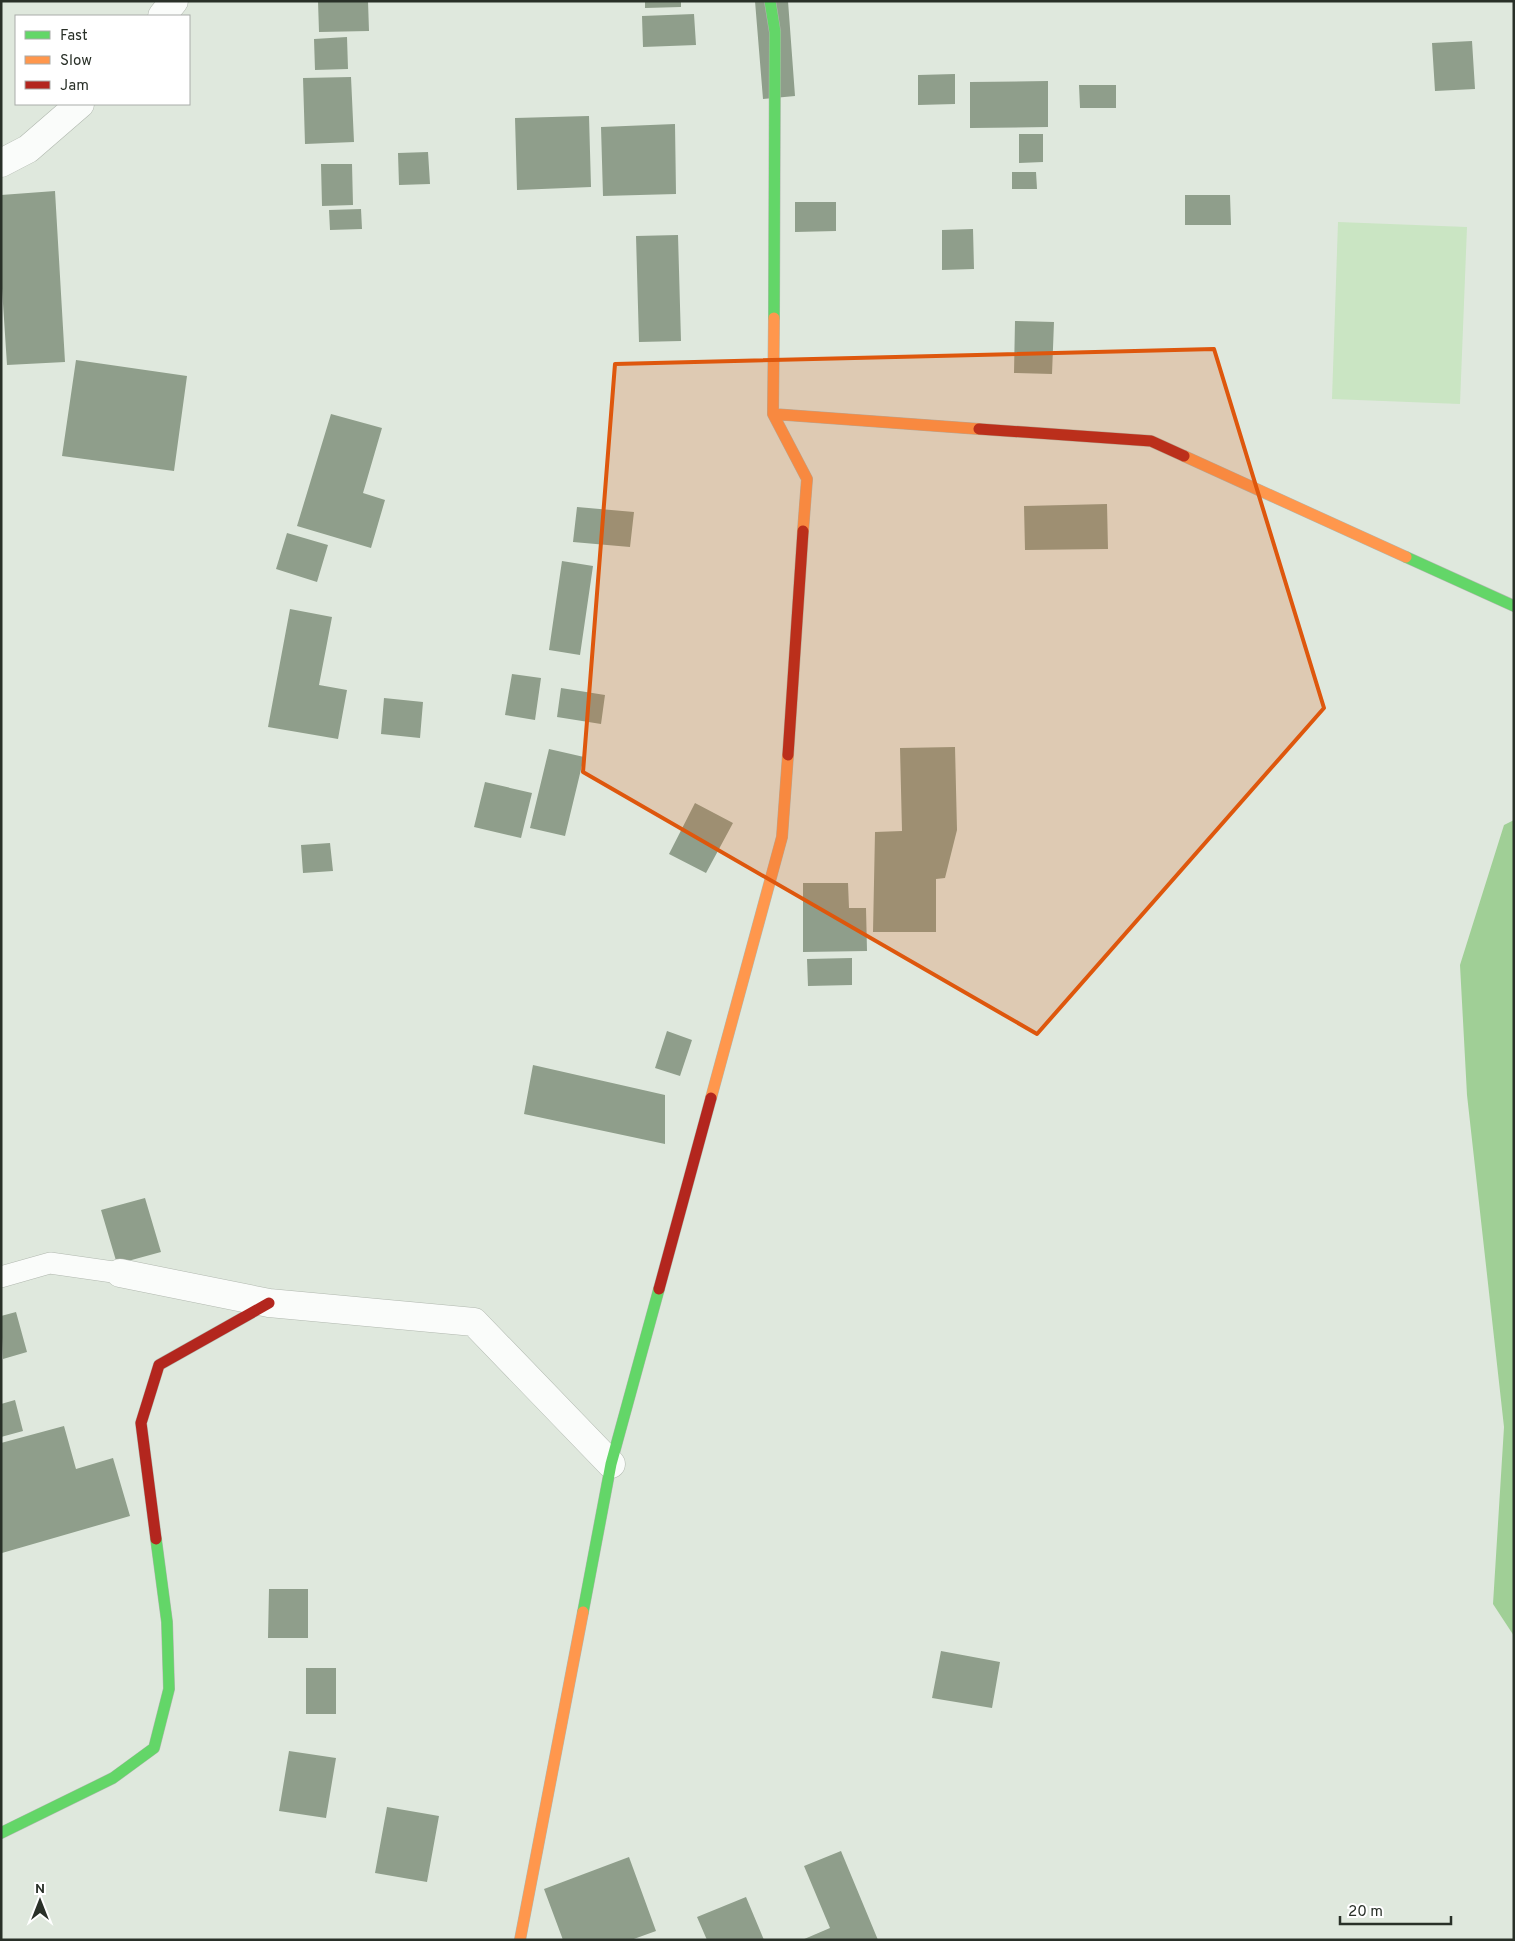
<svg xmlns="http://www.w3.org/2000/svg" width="1515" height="1941" font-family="Overpass,sans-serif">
<rect width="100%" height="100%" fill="#dfe8dd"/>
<!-- green -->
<path fill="#cae5c3" d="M1338 222 1467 227 1460 404 1332 399Z"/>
<!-- water -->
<path fill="#a0cf96" d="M1514 820V1636L1493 1604 1504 1427 1467 1095 1460 965 1504 825Z"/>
<!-- building -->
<path fill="#8f9e8b" d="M318 1H368L369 31 319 32Z
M645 1H681V7L645 8Z
M755 1H788L795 96 763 99Z
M694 14 696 45 643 47 642 16Z
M347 37 348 69 315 70 314 39Z
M1472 41 1475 89 1435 91 1432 43Z
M955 74V104L918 105V75Z
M351 77 354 142 305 144 303 78Z
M1048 81V127L970 128V82Z
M1079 85H1116V108H1080Z
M589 116 591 187 517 190 515 118Z
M675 124 676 194 603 196 601 127Z
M1019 134H1043V162L1019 163Z
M428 152 430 184 399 185 398 153Z
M321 164H352L353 205 322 206Z
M1012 172H1036L1037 189H1012Z
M55 191 65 362 7 365 1 273V195Z
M1185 195H1230L1231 225H1185Z
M795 202H836V231L795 232Z
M361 209 362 229 330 230 329 210Z
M973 229 974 269 942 270V230Z
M678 235 681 341 639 342 636 236Z
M1015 321 1054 322 1052 374 1014 373Z
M76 360 187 376 174 471 62 456Z
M331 414 382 428 363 493 385 500 371 548 297 526Z
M1107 504 1108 549 1025 550 1024 506Z
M577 507 634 512 630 547 573 542Z
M287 533 328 545 317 582 276 569Z
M562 561 593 566 580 655 549 650Z
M290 609 332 617 319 685 347 690 338 739 268 727Z
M512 674 541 678 535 720 505 715Z
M561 688 605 695 601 724 557 717Z
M384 698 423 702 420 738 381 734Z
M955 747 957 830 945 878 936 879V932H873L875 832 902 831 900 748Z
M549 749 584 757 565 836 530 828Z
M485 782 532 793 521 838 474 827Z
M695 803 733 823 706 873 669 854Z
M330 843 333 871 303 873 301 845Z
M803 883H848L849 908H866L867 951 803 952Z
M852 958V985L808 986 807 959Z
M667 1031 692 1040 680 1076 655 1068Z
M533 1065 665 1095V1144L524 1114Z
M145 1198 161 1252 117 1264 101 1210Z
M16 1312 27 1352 3 1359 1 1316Z
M15 1400 23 1431 1 1437V1404Z
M64 1426 76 1469 113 1458 130 1516 2 1553 1 1443Z
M269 1589H308V1638H268Z
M941 1651 1000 1662 992 1708 932 1698Z
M306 1668H336V1714H306Z
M289 1751 336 1758 326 1818 279 1811Z
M387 1807 439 1816 427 1882 375 1873Z
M841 1851 878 1940H802L830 1928 804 1866Z
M629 1857 656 1931 631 1940H563L544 1889Z
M746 1897 764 1940H707L697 1917Z"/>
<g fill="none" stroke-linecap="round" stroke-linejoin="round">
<defs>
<path id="lane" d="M1 1277 50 1263 120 1273"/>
<path id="street" d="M162 16 174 1
M1 163 28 149 80 104
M120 1273 269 1303 474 1322 611 1464"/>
<path id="fast" d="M770 1 775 32 774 318
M1406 557 1514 606
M583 1612 611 1464 659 1289
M1 1833 113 1778 154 1748 169 1689 167 1622 156 1539"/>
<path id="slow" d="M774 318 773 414 807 479 803 531
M773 414 979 429
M1184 456 1406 557
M711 1098 782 837 788 755
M520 1940 583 1612"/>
<path id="jam" d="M979 429 1151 441 1184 456
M788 755 803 531
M659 1289 711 1098
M156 1539 141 1423 159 1365 269 1303"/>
</defs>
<!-- lane casing -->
<use href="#lane" stroke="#b1b8af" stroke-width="22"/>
<!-- street casing -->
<use href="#street" stroke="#b1b8af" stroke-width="29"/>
<!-- fast casing -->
<use href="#fast" stroke="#b1b8af" stroke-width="12"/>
<!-- slow casing -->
<use href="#slow" stroke="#b1b8af" stroke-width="12"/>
<!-- jam casing -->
<use href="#jam" stroke="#b1b8af" stroke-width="12"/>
<!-- lane -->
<use href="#lane" stroke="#fafcfa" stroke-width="21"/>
<!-- street -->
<use href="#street" stroke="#fafcfa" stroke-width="28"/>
<!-- fast -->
<use href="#fast" stroke="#63d668" stroke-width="11"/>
<!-- slow -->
<use href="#slow" stroke="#ff974d" stroke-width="11"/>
<!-- jam -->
<use href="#jam" stroke="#b3261e" stroke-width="11"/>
</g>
<!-- marked area -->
<path fill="#de570d" fill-opacity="0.2" stroke="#de570d" stroke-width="4" stroke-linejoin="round" d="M1214 349 1324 708 1037 1034 583 772 615 364Z"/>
<!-- border -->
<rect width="1515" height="1941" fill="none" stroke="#293028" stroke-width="5"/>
<!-- legend -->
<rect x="15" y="15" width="175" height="90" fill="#ffffff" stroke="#a9aca9"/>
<rect x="25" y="31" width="25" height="8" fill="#63d668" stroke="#a9aca9"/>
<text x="60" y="40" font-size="15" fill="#293028">Fast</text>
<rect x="25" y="56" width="25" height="8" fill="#ff974d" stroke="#a9aca9"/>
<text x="60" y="65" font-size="15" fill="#293028">Slow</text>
<rect x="25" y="81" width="25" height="8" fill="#b3261e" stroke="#a9aca9"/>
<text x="60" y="90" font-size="15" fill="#293028">Jam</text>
<!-- north arrow -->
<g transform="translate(40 1901)" stroke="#ffffff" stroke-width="4" paint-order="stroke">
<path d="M0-4L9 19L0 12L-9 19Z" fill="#293028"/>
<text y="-8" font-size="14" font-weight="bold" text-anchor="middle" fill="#293028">N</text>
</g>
<!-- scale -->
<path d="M1340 1916v8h111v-8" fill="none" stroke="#293028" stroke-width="2.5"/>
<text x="1348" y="1916" font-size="15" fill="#293028" stroke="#ffffff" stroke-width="4" paint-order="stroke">20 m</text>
</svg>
